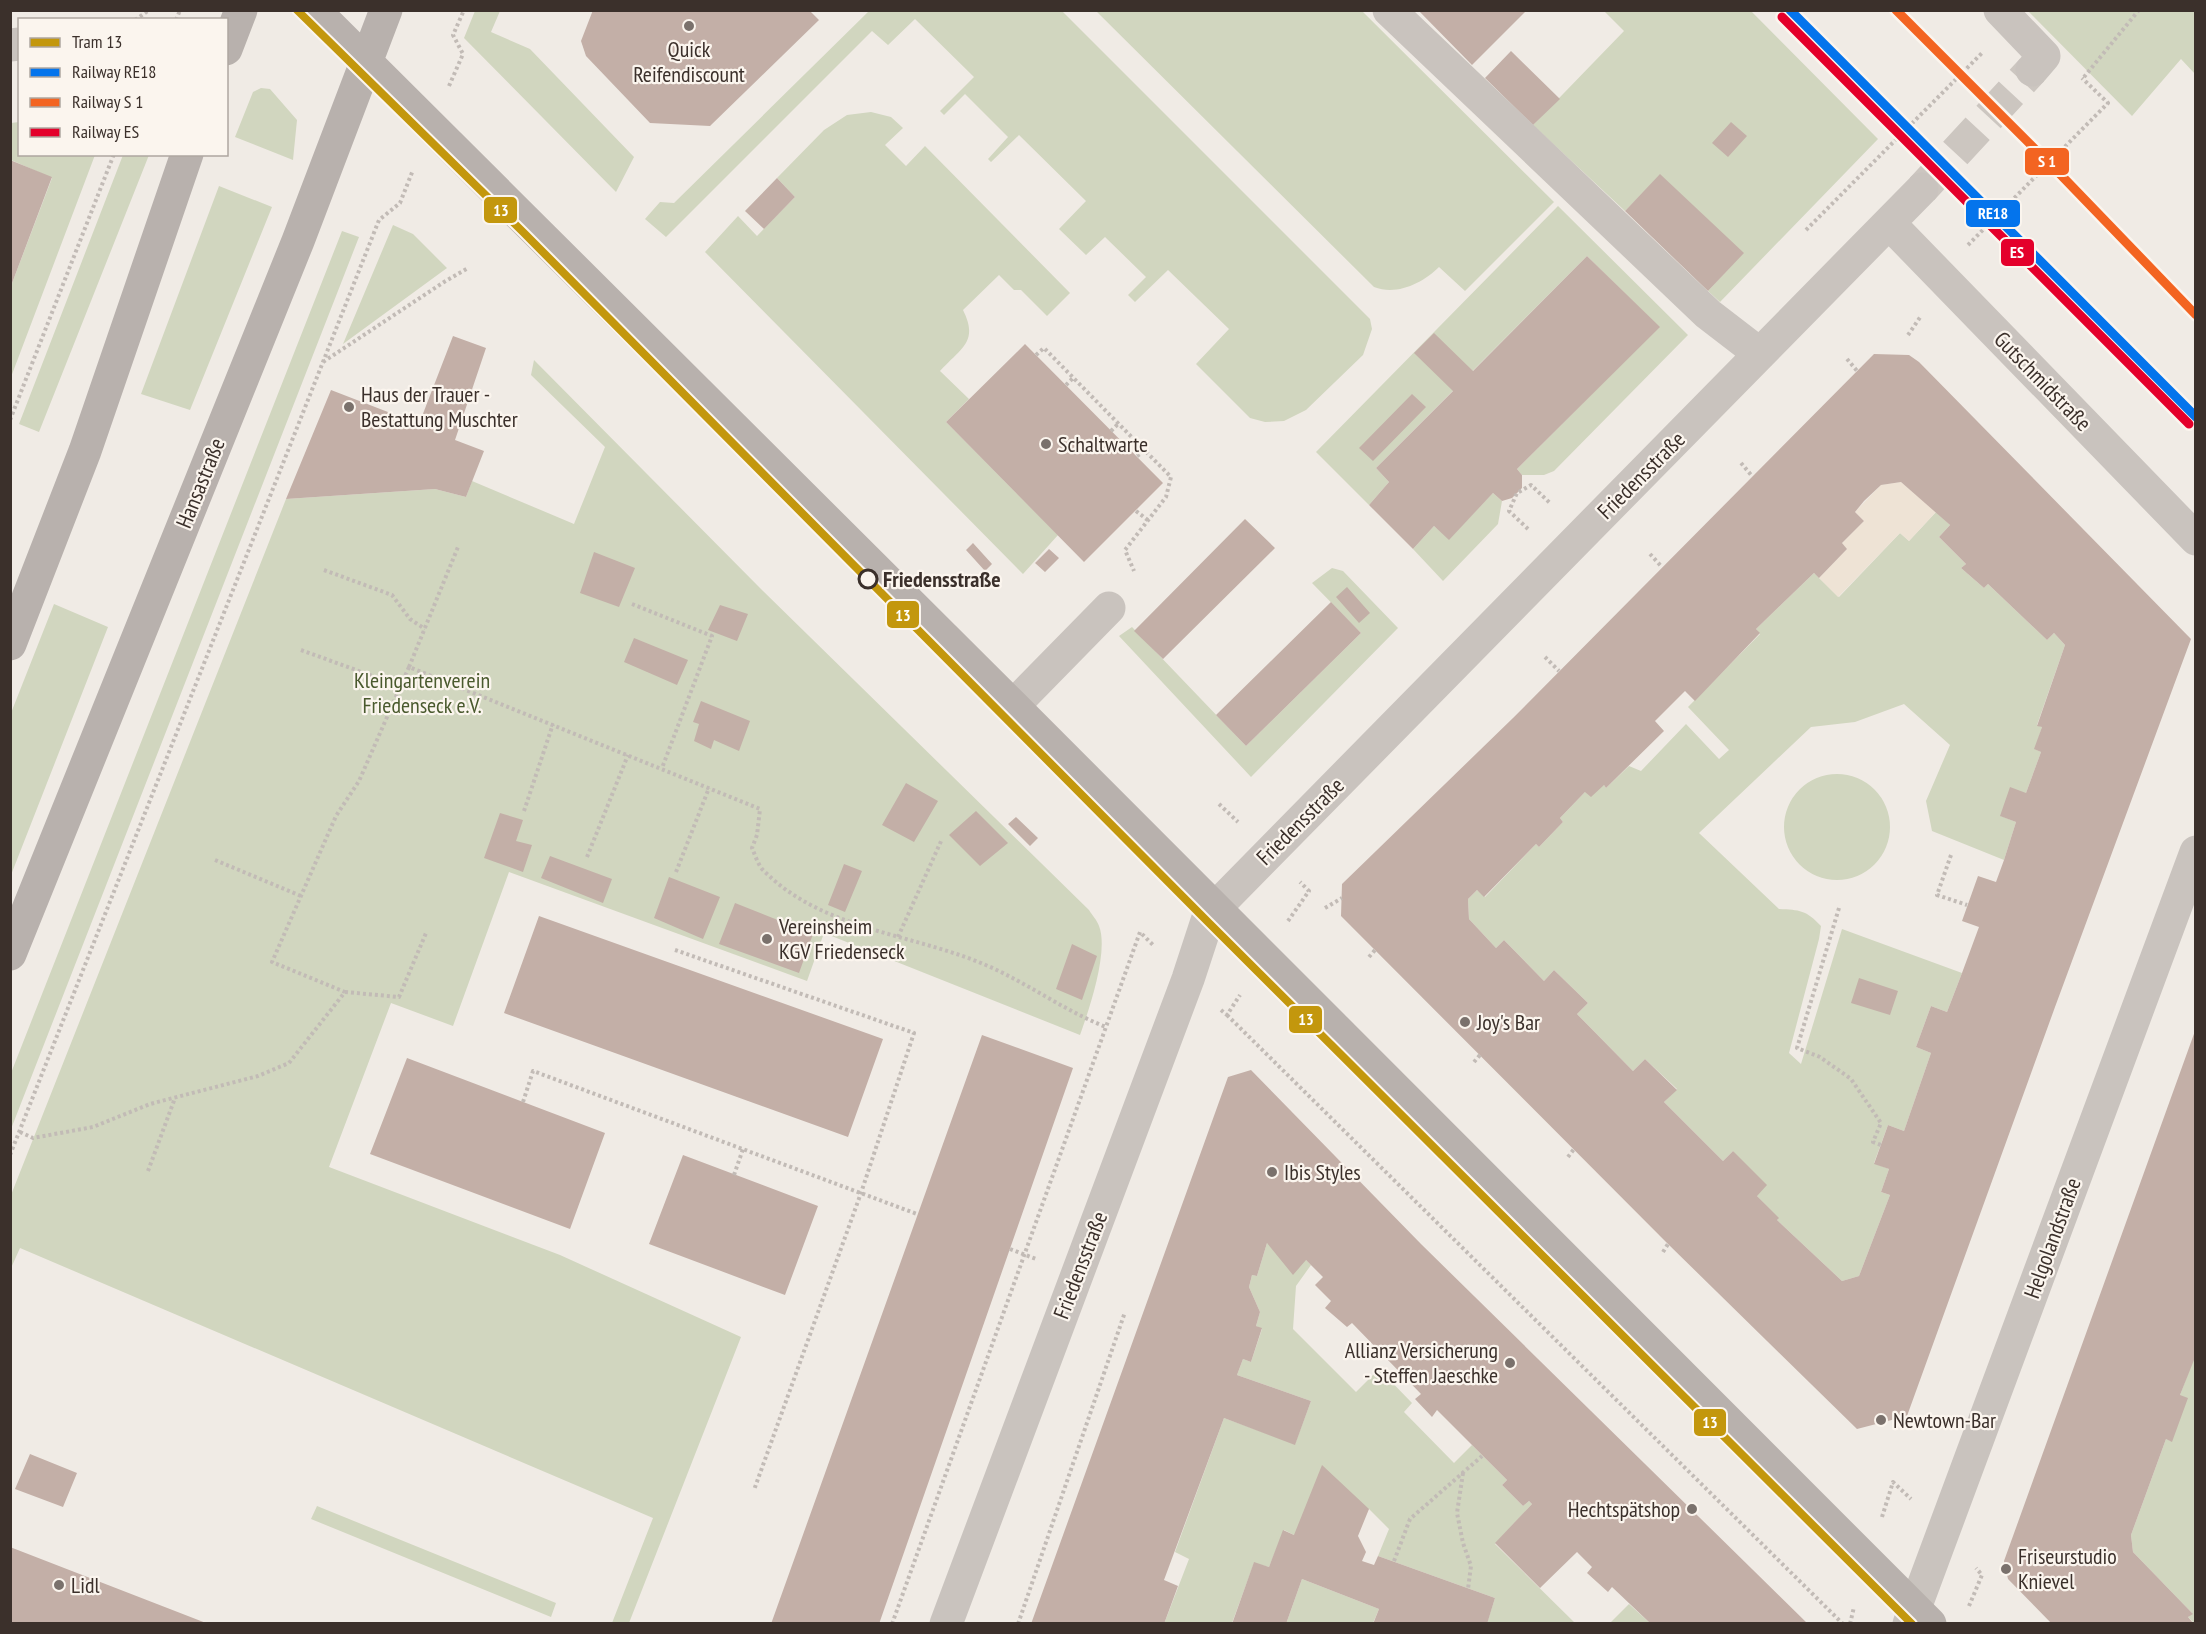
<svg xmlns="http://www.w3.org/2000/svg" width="2206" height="1634" font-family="'PT Sans Narrow',sans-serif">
<rect width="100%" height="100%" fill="#f0ebe5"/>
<!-- green -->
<path fill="#d1d6bf" d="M1750 10 1878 139 1720 302 1708 291 1743 253 1660 175 1625 211 1533 125 1624 31 1604 11Z
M475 11H500L491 32 530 49 634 157 616 192 464 38Z
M869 11H1062L1370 319 1372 329 1363 355 1306 410 1284 421 1265 422 1250 418 1196 364 1229 329 1168 270 1135 302 1128 295 1146 277 1105 237 1086 255 1059 229 1086 201 1019 135 991 162 988 159 1008 137 965 94 944 115 940 111 974 77 915 19 888 45 872 31 666 237 645 219 660 202 674 203Z
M1096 11H1362L1554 202 1465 291 1439 267C1423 283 1397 296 1374 287Z
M2028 11H2195V74L2181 59 2132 116Z
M261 88 270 89 297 120 293 160 235 137 253 92Z
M871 112 891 117 903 128 885 145 906 166 925 146 1070 293 1047 316 1021 290H1014L999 275 963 310C979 342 961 348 940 371L969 399 946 422 1058 535 1023 574 705 252 738 216 757 236 795 197 777 178 824 130 847 115Z
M19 122 20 154 95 155 11 377V286L52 178 11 160V123Z
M123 155H149L39 432 19 424Z
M219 186 272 207 190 410 141 394Z
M1558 206 1688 335 1554 471 1544 475H1522L1517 469 1659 327 1587 256 1376 468 1389 482 1369 505 1316 452Z
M393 225 413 234 447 268 343 344Z
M342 231 359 237 11 1129V1073Z
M534 360 760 588 1089 910C1092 915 1097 920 1099 926 1109 951 1089 1010 1080 1035L824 933 807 981 509 872 453 1026 391 1003 329 1167 560 1255 741 1337 629 1623H612L653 1518 20 1248 11 1268V1195L286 499 435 489 466 497 472 481 574 524 605 447 531 375Z
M1493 493 1502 501 1498 524 1443 581 1413 549 1434 526 1449 539Z
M1936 512 1950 525 1939 537 1966 564 1961 568 1984 588 1988 584 2047 640 2054 633 2065 645 2037 725 2042 727 2035 749 2041 752 2026 793 2001 816 2016 822 2004 860 1932 831 1926 801 1950 745 1904 704 1855 722 1811 727 1699 833 1779 909C1800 910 1806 910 1821 926L1819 939 1789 1053 1801 1064 1842 929 1962 973 1947 1012 1931 1006 1916 1047 1931 1053 1904 1131 1888 1125 1874 1163 1889 1169 1881 1192 1890 1195 1859 1276 1842 1281 1777 1220 1778 1218 1757 1196 1733 1151 1723 1161 1664 1102 1677 1089 1645 1059 1633 1071 1577 1014 1588 1003 1554 970 1544 981 1504 940 1496 948 1469 919 1468 899 1477 890 1485 897 1536 844 1539 847 1563 822 1560 818 1585 792 1604 785 1606 788 1629 766 1641 771 1686 724 1719 759 1729 750 1688 707 1760 634 1756 629 1814 573 1839 597 1900 533 1909 541Z
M1332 568 1343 571 1398 628 1251 777 1119 636 1132 627 1246 746 1361 633 1312 583Z
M54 604 108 627 11 875V713Z
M1784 827a53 53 0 1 1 106 0a53 53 0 1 1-106 0Z
M1267 1243 1306 1260 1311 1265 1296 1286 1293 1329 1356 1392 1379 1369 1412 1403 1404 1412 1454 1463 1472 1445 1507 1480 1502 1485 1523 1506 1529 1501 1532 1504 1495 1544 1575 1623H1487L1495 1598 1378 1556 1389 1529 1369 1509 1294 1535 1284 1530 1269 1567 1254 1563 1232 1623 1164 1624 1189 1559 1175 1552 1224 1418 1295 1444 1311 1401 1237 1375 1243 1359 1251 1362 1262 1329 1256 1326 1260 1312 1249 1287 1252 1275 1257 1276Z
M2195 1355V1623H2194L2188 1617 2192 1613 2133 1552 2131 1535 2166 1439 2171 1441 2180 1395Z
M317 1506 556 1603 551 1617 311 1519Z
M1302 1579 1379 1609 1373 1623 1286 1624Z
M1629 1604 1651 1624H1609Z"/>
<!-- plaza -->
<path fill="#eee3d5" d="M1901 482 1936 512 1909 541 1900 533 1838 597 1819 578 1847 549 1842 543 1864 521 1855 512 1881 485Z"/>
<!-- building -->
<path fill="#c3afa7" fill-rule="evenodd" d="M593 10H809L819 20 710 126 650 123 586 56 581 41Z
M1418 10H1527L1472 65Z
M1511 51 1560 99 1533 125 1485 78Z
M1731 122 1747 136 1728 157 1712 143Z
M10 160 52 177 11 286H10Z
M1660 174 1744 253 1708 291 1625 211Z
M777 178 795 197 764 229 745 211Z
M1587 256 1660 327 1517 469 1522 475V488L1512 498 1502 501 1493 493 1449 540 1434 526 1413 549 1369 505 1389 482 1376 468 1453 391 1414 353 1434 333 1473 371Z
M453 336 486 348 455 440 484 451 466 497 435 489 286 499 331 390 419 424Z
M1025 344 1163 483 1084 562 946 422Z
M1874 354 1909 355 1919 362 2191 639 2055 1007 1907 1416 1857 1429 1668 1244 1341 916 1342 884 1513 718ZM1901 482 1950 525 1939 537 1966 564 1961 568 1984 588 1988 584 2047 640 2054 633 2065 645 2037 726 2042 727 2034 749 2041 752 2026 793 2010 787 2000 816 2016 822 2004 860 1996 882 1978 876 1962 921 1979 927 1962 973 1947 1012 1931 1006 1916 1047 1931 1053 1904 1131 1888 1125 1874 1164 1889 1169 1881 1192 1890 1195 1859 1276 1842 1281 1777 1220 1779 1218 1757 1196 1767 1185 1733 1151 1723 1161 1664 1102 1677 1090 1645 1059 1633 1071 1577 1014 1588 1003 1554 970 1544 981 1504 940 1496 948 1469 919 1468 899 1477 890 1484 897 1536 844 1539 847 1563 822 1560 818 1585 792 1591 797 1604 785 1606 788 1664 731 1655 721 1685 691 1695 701 1760 633 1756 629 1814 573 1819 578 1847 549 1842 543 1864 521 1855 512 1864 501 1881 485Z
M1412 394 1426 407 1373 461 1359 448Z
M1245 519 1275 548 1163 659 1134 631Z
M973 543 992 564 985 571 966 550Z
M1049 549 1059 558 1045 572 1035 563Z
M594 552 635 568 619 607 580 593Z
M1347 587 1370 613 1359 623 1336 597Z
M1331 602 1361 633 1246 746 1216 715Z
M720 605 748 614 737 641 708 630Z
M634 638 688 660 677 685 624 662Z
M701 701 750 721 739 751 714 740 711 749 694 741 699 724 693 722Z
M906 783 938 801 914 842 882 825Z
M976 811 1008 843 980 866 949 835Z
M500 813 523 820 516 841 532 845 523 872 484 858Z
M1016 817 1038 838 1030 846 1008 824Z
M550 856 612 879 603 903 541 878Z
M844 864 862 871 845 912 828 905Z
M669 877 720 897 703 939 654 918Z
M735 903 813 934 799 973 719 944Z
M539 916 883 1039 848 1137 504 1013Z
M1072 944 1097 956 1082 1000 1056 989Z
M1859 978 1898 991 1890 1015 1851 1003Z
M2195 1031 2196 1355 2180 1395 2188 1398 2172 1442 2166 1439 2131 1535 2133 1552 2193 1614 2188 1617 2194 1624H2052L2008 1579 2004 1561Z
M982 1035 1073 1068 893 1584 879 1624H771Z
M407 1058 605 1133 570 1229 370 1154Z
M1251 1070 1421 1244 1808 1624H1651L1612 1587 1608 1592 1587 1573 1592 1567 1577 1552 1540 1588 1495 1543 1532 1504 1529 1501 1523 1506 1502 1485 1507 1480 1437 1410 1432 1417 1415 1399 1421 1394 1352 1323 1347 1327 1325 1308 1331 1301 1315 1285 1323 1277 1306 1260 1293 1275 1267 1243 1257 1276 1252 1275 1249 1287 1260 1312 1256 1326 1262 1328 1251 1362 1243 1359 1237 1375 1311 1401 1295 1445 1224 1418 1164 1580 1178 1586 1164 1624H1031L1228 1077Z
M683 1155 818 1206 785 1295 649 1244Z
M30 1454 77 1473 63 1507 15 1489Z
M1322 1465 1369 1509 1358 1536 1366 1552 1362 1561 1374 1565 1378 1556 1495 1598 1487 1624H1373L1379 1609 1302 1579 1286 1624H1232L1254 1562 1269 1567 1283 1530 1294 1535Z
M10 1547 206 1623V1624H10Z"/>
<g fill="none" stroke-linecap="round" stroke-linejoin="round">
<!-- minor-tunnel -->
<path stroke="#ccc6c0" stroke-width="33" stroke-dasharray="33 16" stroke-linecap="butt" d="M1922 189 2032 70"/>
<!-- path -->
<path stroke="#c2bbb6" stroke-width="4" stroke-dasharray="3 3" stroke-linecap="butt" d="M135 20 149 10
M176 20 180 10
M2084 77 2139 10
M449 86 463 54 453 35 464 10
M1806 230 1983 52
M1968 245 2108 103 2082 78
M1908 335 1921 316
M1036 355 1044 348 1171 477 1166 497 1125 550 1134 571
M1847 359 1858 372
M323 362 444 282 468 268
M1066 385 1073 378
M10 420 114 154
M1111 431 1118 424
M1137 456 1144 451
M1741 463 1752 476
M1136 511 1149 521
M1528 529 1509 511 1517 493 1531 485 1551 504
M1650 554 1662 567
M324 570 392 595 410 619 425 629
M632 604 712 636 662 768
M301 650 400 686
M1545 657 1559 671
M409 667 458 547
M1219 804 1238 822
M524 811 553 724
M1951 855 1937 895 1967 905
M587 857 628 755
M215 860 301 896
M676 872 709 788
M1325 908 1342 898
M1839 908 1797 1048 1820 1057 1851 1079 1881 1123 1873 1142 1881 1145
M1288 921 1309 891 1300 882
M898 937 942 839
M675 950 914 1033 861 1193 754 1490
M1369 957 1375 950
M345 992 399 997 426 933
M1221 1010 1227 1015 1240 995
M1227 1015 1843 1624
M1474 1062 1480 1055
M523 1102 533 1071 917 1214
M20 1132 33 1138 93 1127 150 1104 258 1076 289 1063 345 992 272 962 336 816 359 781 409 667 760 809 757 835 752 848C755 855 758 864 762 869 822 931 913 933 988 966 1029 984 1065 1011 1106 1027
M10 1155 379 220 400 203 413 170
M1568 1157 1574 1149
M148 1171 175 1098
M734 1175 743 1149
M1010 1249 1036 1259
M1663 1252 1668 1244
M1463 1473 1457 1513 1463 1543 1471 1566 1468 1589
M1882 1517 1893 1482 1911 1499
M1394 1561 1410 1519 1482 1456
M1969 1606 1982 1575 1976 1568
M892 1624 1140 932 1153 945
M1018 1624 1125 1312
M1850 1624 1854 1607"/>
<!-- minor -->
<path stroke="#c9c3be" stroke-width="33" d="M1389 10 1708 314 1760 354
M2000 10 2044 56 2032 70
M10 45 20 44
M1889 223 2196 539
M1013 706 1109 608
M946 1624 1188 979 1207 921 1215 908 1922 189
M1909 1624 2196 852"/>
<!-- major -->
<path stroke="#b8b1ad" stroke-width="33" d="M314 10 1013 706 1930 1624
M226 49 241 10
M10 644 85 451 187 154
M10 954 298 241 386 10"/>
<defs>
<path id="rail-1" d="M1790 10 2196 417"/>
<path id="rail-2" d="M1896 10 2059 173 2196 315"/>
<path id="rail-3" d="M1782 17 2189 424"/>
</defs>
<!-- rail-1 casing -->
<use href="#rail-1" stroke="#fbf5ee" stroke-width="14"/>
<!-- rail-2 casing -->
<use href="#rail-2" stroke="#fbf5ee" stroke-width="14"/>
<!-- rail-3 casing -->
<use href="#rail-3" stroke="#fbf5ee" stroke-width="14"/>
<!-- rail-1 -->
<use href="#rail-1" stroke="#0474ec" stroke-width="9"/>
<!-- rail-2 -->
<use href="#rail-2" stroke="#f36421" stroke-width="9"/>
<!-- rail-3 -->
<use href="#rail-3" stroke="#e4002b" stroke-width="9"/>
<defs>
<path id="tram-1" d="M297 10 523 232 1207 921 1912 1624"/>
</defs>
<!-- tram-1 casing -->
<use href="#tram-1" stroke="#fbf5ee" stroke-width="12"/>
<!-- tram-1 -->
<use href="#tram-1" stroke="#c3970d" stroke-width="8"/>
</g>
<!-- markers -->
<g fill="#7a716c" stroke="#fbf5ee" stroke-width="2">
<circle cx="689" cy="26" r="6"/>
<circle cx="349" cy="407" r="6"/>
<circle cx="1046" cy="444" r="6"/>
<circle cx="767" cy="939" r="6"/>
<circle cx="1465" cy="1022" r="6"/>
<circle cx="1272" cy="1172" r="6"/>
<circle cx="1510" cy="1363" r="6"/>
<circle cx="1881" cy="1420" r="6"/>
<circle cx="1692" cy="1509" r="6"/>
<circle cx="2006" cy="1569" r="6"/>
<circle cx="59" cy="1585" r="6"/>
</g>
<circle fill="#fbf5ee" stroke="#3b302b" stroke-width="3" cx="868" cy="579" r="9"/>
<g text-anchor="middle" stroke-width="4.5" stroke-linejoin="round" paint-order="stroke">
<!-- poi labels -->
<g font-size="22" fill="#3b302b" stroke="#fbf5ee" text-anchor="start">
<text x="689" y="57" text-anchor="middle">Quick<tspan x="689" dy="25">Reifendiscount</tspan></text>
<text x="361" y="402">Haus der Trauer -<tspan x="361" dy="25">Bestattung Muschter</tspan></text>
<text x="1058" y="452">Schaltwarte</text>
<text x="779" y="934">Vereinsheim<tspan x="779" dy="25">KGV Friedenseck</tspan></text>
<text x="1477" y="1030">Joy's Bar</text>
<text x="1284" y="1180">Ibis Styles</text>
<text x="1498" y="1358" text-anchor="end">Allianz Versicherung<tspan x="1498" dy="25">- Steffen Jaeschke</tspan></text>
<text x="1893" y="1428">Newtown-Bar</text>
<text x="1680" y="1517" text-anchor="end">Hechtspätshop</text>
<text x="2018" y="1564">Friseurstudio<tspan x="2018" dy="25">Knievel</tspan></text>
<text x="71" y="1593">Lidl</text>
</g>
<!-- street labels -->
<g font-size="22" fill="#3b302b" stroke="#fbf5ee">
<text transform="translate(2043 381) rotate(46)" y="8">Gutschmidstraße</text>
<text transform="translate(1641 475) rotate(-45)" y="8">Friedensstraße</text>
<text transform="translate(200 483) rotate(-68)" y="8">Hansastraße</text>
<text transform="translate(1300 821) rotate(-45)" y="8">Friedensstraße</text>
<text transform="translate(2052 1238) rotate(-70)" y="8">Helgolandstraße</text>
<text transform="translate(1080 1265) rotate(-69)" y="8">Friedensstraße</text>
</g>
<!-- stop labels -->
<g font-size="22" font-weight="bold" fill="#3b302b" stroke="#fbf5ee" text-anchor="start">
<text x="883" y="587">Friedensstraße</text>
</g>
<!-- park labels -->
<g font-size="22" fill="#4a5a2e" stroke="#fbf5ee">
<text x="422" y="688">Kleingartenverein<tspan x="422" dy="25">Friedenseck e.V.</tspan></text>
</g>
</g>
<g stroke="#fbf5ee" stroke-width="2">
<rect x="2024" y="147" width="46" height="29" rx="6" fill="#f36421"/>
<rect x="483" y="196" width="35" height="28" rx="6" fill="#c3970d"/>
<rect x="1965" y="199" width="56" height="29" rx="6" fill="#0474ec"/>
<rect x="2000" y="238" width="35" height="29" rx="6" fill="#e4002b"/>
<rect x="886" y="600" width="34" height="29" rx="6" fill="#c3970d"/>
<rect x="1288" y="1005" width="35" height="29" rx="6" fill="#c3970d"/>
<rect x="1693" y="1408" width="34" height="29" rx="6" fill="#c3970d"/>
</g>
<g font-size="16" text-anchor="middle" font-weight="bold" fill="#fff">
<text x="2047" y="167">S 1</text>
<text x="501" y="216">13</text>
<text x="1993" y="219">RE18</text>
<text x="2017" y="258">ES</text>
<text x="903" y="621">13</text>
<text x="1306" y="1025">13</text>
<text x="1710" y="1428">13</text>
</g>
<!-- border -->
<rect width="2206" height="1634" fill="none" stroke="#3b302b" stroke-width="24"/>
<!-- legend -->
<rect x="18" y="18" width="210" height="138" fill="#fbf5ee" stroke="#aea6a0" stroke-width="1.5"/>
<rect x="30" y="38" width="30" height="9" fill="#c3970d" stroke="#aea6a0" stroke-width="1.5"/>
<text x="72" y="48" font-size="18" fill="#3b302b">Tram 13</text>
<rect x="30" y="68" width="30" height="9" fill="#0474ec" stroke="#aea6a0" stroke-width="1.5"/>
<text x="72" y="78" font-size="18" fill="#3b302b">Railway RE18</text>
<rect x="30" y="98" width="30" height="9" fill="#f36421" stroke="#aea6a0" stroke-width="1.5"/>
<text x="72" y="108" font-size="18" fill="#3b302b">Railway S 1</text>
<rect x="30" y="128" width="30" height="9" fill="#e4002b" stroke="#aea6a0" stroke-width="1.5"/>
<text x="72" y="138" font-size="18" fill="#3b302b">Railway ES</text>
</svg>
